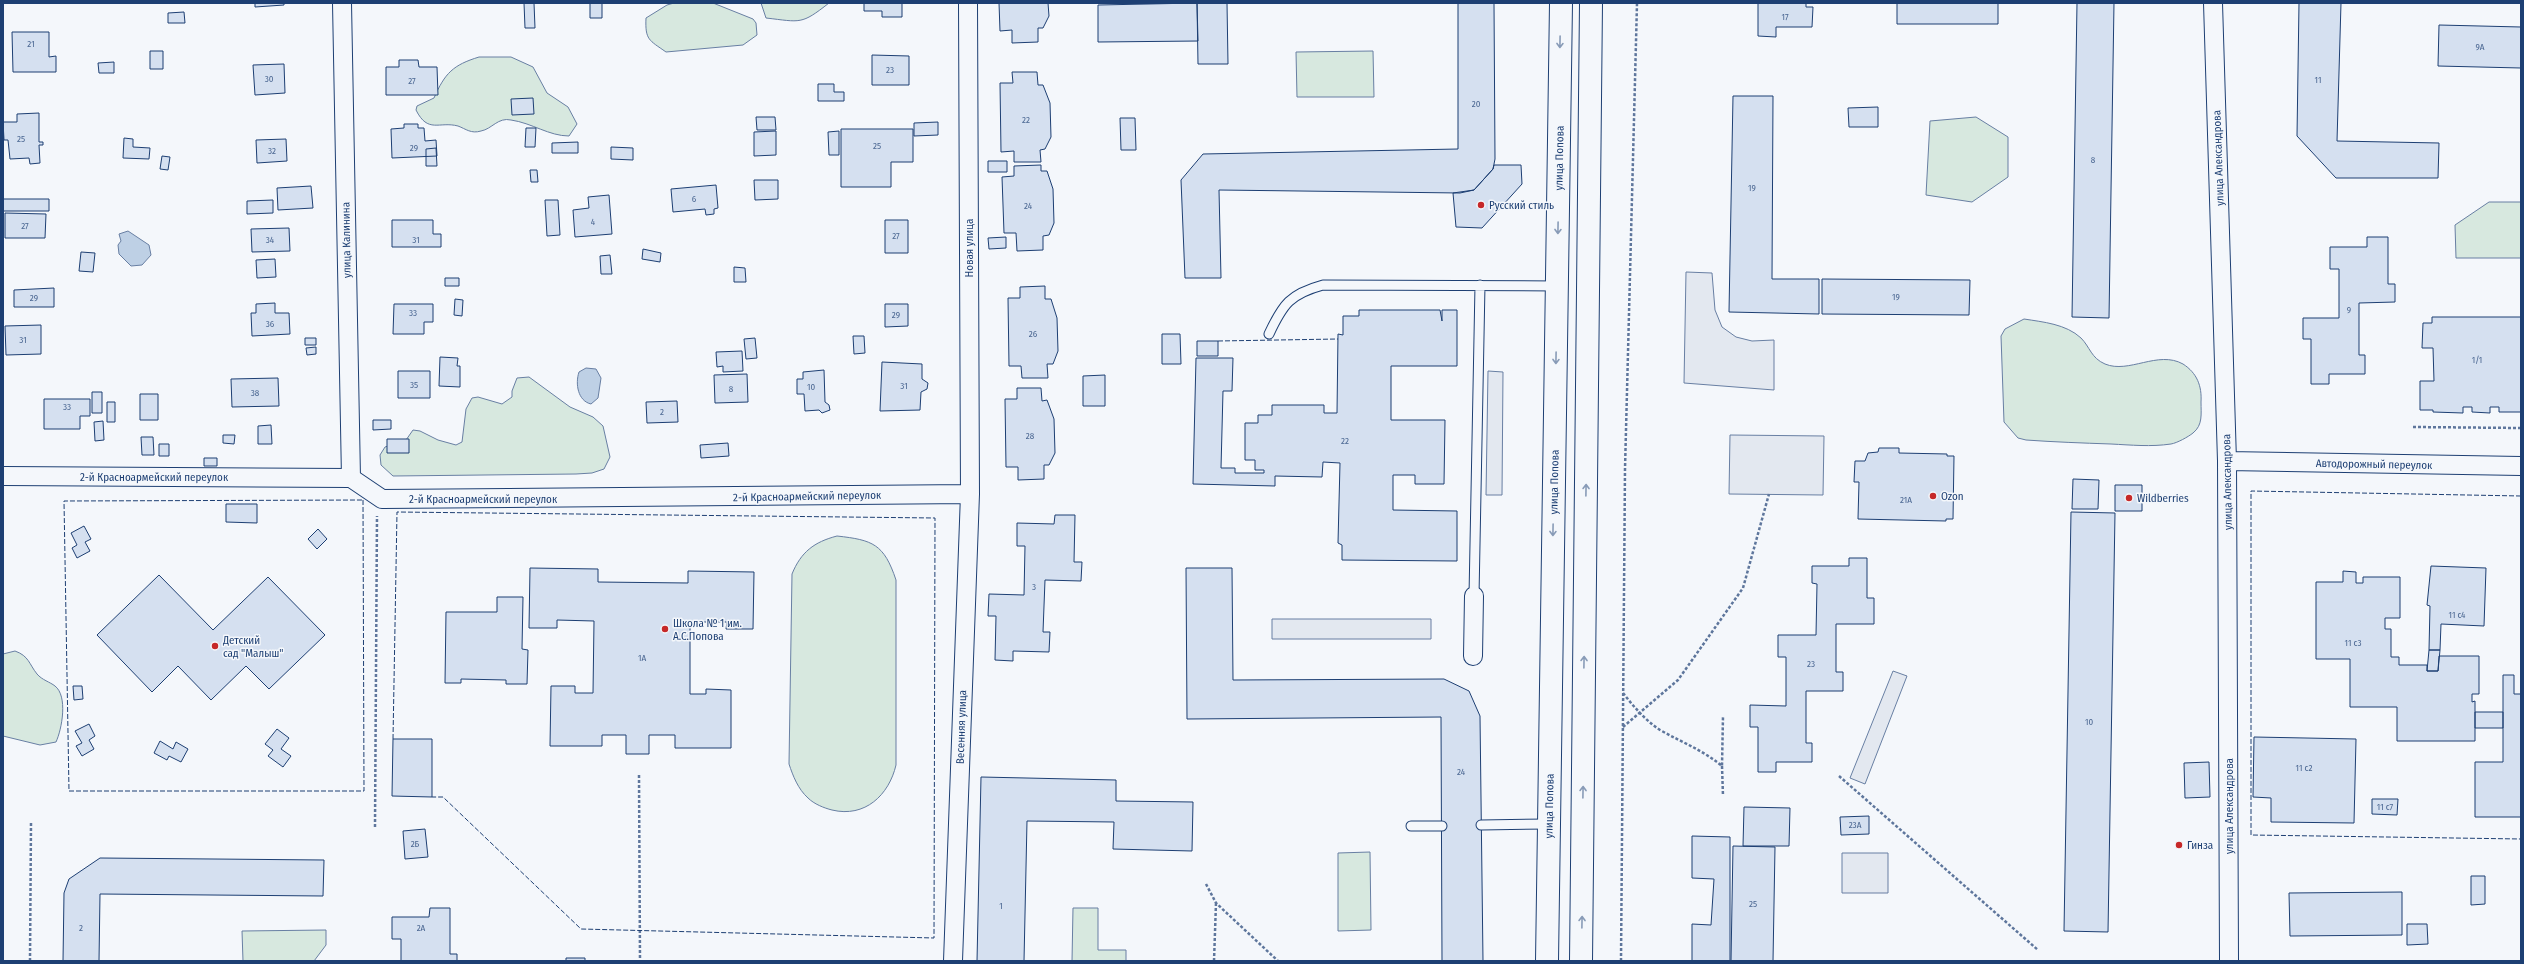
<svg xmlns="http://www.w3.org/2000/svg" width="2524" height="964" font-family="'Fira Sans Condensed',sans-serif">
<rect width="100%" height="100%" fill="#f4f7fb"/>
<!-- green -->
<path fill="#d7e8df" stroke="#687fa3" d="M674 3H713L753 19 756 23 757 35 743 45 666 52C649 40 645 40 646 18L667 5Z
M761 3H829C801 25 801 22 766 18Z
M1373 51 1374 97H1297L1296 52Z
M479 57H511L533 67 547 93 568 107 577 124 569 136C549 136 532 123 511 120 498 117 492 129 481 131 471 134 466 129 458 126 439 121 428 134 416 110L417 106 434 98C445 73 453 65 479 57Z
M1976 117 2008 137V177L1972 202 1926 195 1930 121Z
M2489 202H2521V258H2456L2455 225Z
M2024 319C2043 322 2066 324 2081 338 2090 347 2091 358 2105 364 2129 374 2158 350 2183 364 2197 373 2202 386 2201 402 2201 414 2203 425 2193 433 2188 437 2177 443 2171 444 2151 447 2131 445 2111 444 2082 443 2054 442 2026 440L2018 438 2004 422 2001 336 2005 329Z
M529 377 570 407 593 417 603 426 610 457 604 469 592 473 576 474 393 476 381 465 380 455 385 447 406 440 413 430 420 431 438 440 456 445 462 442 466 409 472 398 478 397 502 404 512 397V391L517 378Z
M837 536C873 540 884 544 896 580V765C889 795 865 818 832 810 824 808 814 804 808 798 798 789 793 776 789 764L792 574C801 552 814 542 837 536Z
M15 651C29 656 29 664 37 674 42 680 50 682 55 686 68 696 62 729 56 742L40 745 3 736V654Z
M1370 852 1371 930 1338 931V853Z
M1073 908H1098V950H1126V961H1072Z
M326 930V945L314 961H243L242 931Z"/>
<!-- parking -->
<path fill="#e3e8f0" stroke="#687fa3" d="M1686 272 1712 273 1715 310 1722 327 1736 337 1752 341 1774 340V390L1684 383Z
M1488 371 1503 372 1502 495H1486Z
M1730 435 1824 436 1823 495 1729 494Z
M1272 619H1431V639H1272Z
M1893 671 1907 676 1865 784 1850 778Z
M1842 853H1888V893H1842Z"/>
<!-- water -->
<path fill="#bed0e5" stroke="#687fa3" d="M128 231 149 245 151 255 142 265 131 266 119 254 118 245 121 241 119 234Z
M586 368 596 369 601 378 598 398 591 404C578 401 575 384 579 372Z"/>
<!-- building -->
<path fill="#d5e0f0" stroke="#1d3f73" d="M255 3H284V5L255 7Z
M524 3H534L535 28H525Z
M590 3H602V18H590Z
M864 3H902V17H882V11H864Z
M999 3H1048L1049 16 1043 28H1038V42L1012 43V30L1000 31Z
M1197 3 1198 41 1098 42V5Z
M1197 3H1227L1228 64H1198Z
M1458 3H1494L1495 159 1493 169 1474 190 1460 193 1219 190 1221 278H1185L1181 180 1203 154 1458 149Z
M1758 3H1806V7H1813L1812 27H1776V37L1758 36Z
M1897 3H1998V24H1897Z
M2077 3H2114L2109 318 2072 317Z
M2299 3H2341L2337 141 2439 143 2438 178H2336L2297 136Z
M184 12 185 23H168V13Z
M2439 25 2521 27V68L2438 66Z
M12 32H49V57L56 56V72H13Z
M150 51H163V69H150Z
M872 55 909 56V85H872Z
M399 60H418L419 67H437L438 95H386V67H399Z
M114 62V73H99L98 63Z
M284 64 285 93 255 95 253 65Z
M1012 72H1037L1038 85H1043L1050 103 1051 137 1045 149 1040 150 1041 162H1014V151L1001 152 1000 83H1013Z
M818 84H834V92H844V101H818Z
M1733 96H1773L1772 279H1819V314L1729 312Z
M533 98 534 114 512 115 511 99Z
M1878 107V127H1849L1848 108Z
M39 113V142H43V145H39L40 163 30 164 29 158 10 159 8 140H4L3 122H17V114Z
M756 117H775L776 130H757Z
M1120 118H1135L1136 150H1121Z
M938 122V135L914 136V123Z
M404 124H418V128H424L425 141 436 140 437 156 392 158 391 129 404 128Z
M526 128H536L535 147H525Z
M841 129H913V162H891V187H841Z
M776 131V155L754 156V132Z
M839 131V155H829L828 132Z
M124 138 133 139V147L150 148 149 159 123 158Z
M286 139 287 161 257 163 256 140Z
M578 142V153H552V143Z
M611 147 633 148V160L611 159Z
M436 148 437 166H426V149Z
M162 156 170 157 168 170 160 169Z
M988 161H1007V172H988Z
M1041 165V171H1047L1053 189 1054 223 1049 235 1043 236V250L1017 251 1016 233H1004L1002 177 1014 176V166Z
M1494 165H1521L1522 184 1482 228 1456 227 1453 193 1474 190 1493 169Z
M530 170H537L538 182H531Z
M754 180H778V199L755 200Z
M716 185 718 208 714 209V214L706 215 705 209 673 212 671 189Z
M311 186 313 208 278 210 277 188Z
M609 195 612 234 575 237 573 210 589 208 588 197Z
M3 199H49V211H3Z
M273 200V213L247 214V201Z
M545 200H558L560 235 547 236Z
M5 213 46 214 45 238H5Z
M392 220H433V234H441V247H392Z
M885 220H908V253H885Z
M289 228 290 251 252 252 251 229Z
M1006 237V248L989 249 988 238Z
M2367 237H2388V284H2395V302L2359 303V355H2365V374H2329V384H2311V339H2303V318H2339V269H2330V247H2367Z
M643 249 661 253 660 262 642 259Z
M81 252 95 253 93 272 79 271Z
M610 255 612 274H601L600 256Z
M275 259 276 277 257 278 256 260Z
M734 267 745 268 746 282H734Z
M445 278H459V286H445Z
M1822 279 1970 280 1969 315 1822 314Z
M1045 286V299H1051L1057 318 1058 351 1053 364H1047L1048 378H1022L1021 366H1009L1008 298H1020V287Z
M54 288V307H14V290Z
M455 299 463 300 462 316 454 315Z
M275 303V313H289L290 334 252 336 251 313H256V304Z
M394 304H433V322H424V334H393Z
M885 304H908V326L885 327Z
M1359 310H1440L1442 321V310H1457V366H1391V420H1445L1444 484H1415V475H1393V510L1457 511V561L1342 560V545L1338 543 1340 463 1323 462 1322 477 1275 476V486L1193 484 1196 358H1233L1232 391H1223L1221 468H1235V473H1264V470H1255V460H1245V423H1258V415H1272V405H1324V413H1337L1338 334 1343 335V316H1359Z
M2432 317H2521V412H2499V407H2490V413L2472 412V407H2463V413L2433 412V410H2420V381H2434L2433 348H2422L2423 323H2432Z
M41 325V354L6 355 5 326Z
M1162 334H1180L1181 364H1162Z
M853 336H864L865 353 854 354Z
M305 338H316V345H305Z
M755 338 757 358 746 359 744 339Z
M1197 341H1218V356H1197Z
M316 347V354L307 355 306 348Z
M742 351 743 371 723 372V366L717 367 716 352Z
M440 357 458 358 457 366H460V387L439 386Z
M882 362 922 364V379L928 383 927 389 921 392 920 410 880 411Z
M824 370 825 402 829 405 830 410 822 413 819 410 805 411 804 394H797V379H803V372Z
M398 371H430V398H398Z
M747 374 748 402 715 403 714 375Z
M1105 375V406H1083V376Z
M278 378 279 406 232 407 231 379Z
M1017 388H1041L1042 401 1047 400 1054 419 1055 453 1049 465H1044V479L1018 480V467H1006L1005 399H1017Z
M92 392H102V413H92Z
M140 394H158V420H140Z
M44 399H90V416H80V429H44Z
M677 401 678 422 647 423 646 402Z
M107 402H115V422H107Z
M373 420H391V429L373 430Z
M103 421 104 440 95 441 94 422Z
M271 425 272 444H258V426Z
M223 435H235L234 444 223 443Z
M141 437H153L154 455H142Z
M387 439H409V453H387Z
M728 443 729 456 701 458 700 445Z
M159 444H169V456H159Z
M1879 448H1899V453L1947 454V456H1954L1953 519H1946V521L1858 519 1859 482H1854L1855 461H1865L1868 453 1878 452Z
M204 458H217V466H204Z
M2073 479 2099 480 2098 509H2072Z
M2115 485H2142V511H2115Z
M226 504H257V523L226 522Z
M2071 512 2115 513 2108 932 2064 931Z
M1055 515H1075L1074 562H1082L1081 581 1045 580 1043 632H1050L1049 652 1013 651V661L995 660 996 616H988L989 594 1024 595 1025 546H1017V523L1054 524Z
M84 526 91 539 85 542 90 551 77 558 72 548 77 545 71 533Z
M318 529 327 539 317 549 308 539Z
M1849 558H1867V598H1874V624H1836V672H1843V691H1806V743H1812V762H1776V772H1758V727H1750V705L1786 706V657H1778V635H1816L1817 584 1812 583V566H1849Z
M2431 566 2486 568 2484 626 2441 624 2440 650H2429L2430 606 2427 605Z
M530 568 598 569V582L688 583V571L754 572 753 629H726L727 622H690V694H706V689L731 690V748H675V735H649V754H626V735H602V746H550L551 686H575V693H593L594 621 557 620V628H529Z
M1186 568H1232L1233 680 1444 679 1469 691 1480 716 1483 961H1442L1441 717 1187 719Z
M2343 571 2356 572V583H2363V577H2400V618H2385V629H2391V657H2399V665H2427V671H2438L2439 656H2479V694H2472V702L2475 701V741H2397V707H2350V659H2316V582H2343Z
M159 575 213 630 268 577 325 635 269 689 246 666 211 700 178 666 152 692 97 635Z
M497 597H523L522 649 528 650 527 684H506V680L461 679V683H445L446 612H497Z
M2429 650H2440L2438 671H2427Z
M2503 675H2514V694H2521V817H2475V762H2503Z
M73 686H82L83 699 74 700Z
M2475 712H2503V728H2475Z
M89 724 95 736 89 740 94 749 82 756 76 746 82 743 75 731Z
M277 729 289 738 281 749 291 756 283 767 268 756 273 750 265 744Z
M2254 737 2356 739 2354 823 2271 822V798L2253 797Z
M393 739H432V797L392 796Z
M160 741 173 749 176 742 188 749 181 762 169 756 167 760 154 753Z
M2209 762 2210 797 2185 798 2184 763Z
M981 777 1116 780V801L1193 802 1192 851 1113 849 1114 822 1027 821 1024 961H977Z
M2372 799H2398L2397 815 2372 814Z
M1744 807 1790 808 1789 846H1743Z
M1869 816V834L1841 835 1840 817Z
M425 829 428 857 405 859 403 831Z
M1692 836 1730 837V961H1692V924L1711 925 1714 879 1692 878Z
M1733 846 1775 847 1773 961H1731Z
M100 858 324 860 323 896 100 894 99 961H63L64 893 69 879Z
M2471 876H2485V904L2471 905Z
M2402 892V935L2290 936 2289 893Z
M430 908H450V954H457V961H401V939H392V917H429Z
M2407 924H2427L2428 944 2407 945Z
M566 958H585V961H566Z"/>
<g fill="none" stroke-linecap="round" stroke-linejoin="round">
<defs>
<path id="lane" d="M1269 334C1283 304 1290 294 1323 285L1557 286
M1474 596 1480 285
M1481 825 1549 824
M1411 826H1442"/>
<path id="street" d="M342 3 351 478
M2213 3 2227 461 2229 961
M2227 461 2521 466
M3 476 351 478 382 499 970 494
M1473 656 1474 596
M953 961 970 494 968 3"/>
<path id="secondary" d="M1547 961 1561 3
M1581 961 1591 3"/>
</defs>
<!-- lane casing -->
<use href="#lane" stroke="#1d3f73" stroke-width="11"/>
<!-- street casing -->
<use href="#street" stroke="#1d3f73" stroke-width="20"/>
<!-- secondary casing -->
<use href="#secondary" stroke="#1d3f73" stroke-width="24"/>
<!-- path -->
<path stroke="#5e769c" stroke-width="2.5" stroke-dasharray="3 2" stroke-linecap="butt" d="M2413 427 2521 428
M1623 693C1634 707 1645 720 1660 730 1683 743 1701 749 1722 766L1723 716
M1623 727 1678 680 1743 588 1769 494
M1722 766 1723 796
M639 775 640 961
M1839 776 2038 950
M375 827 377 516
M1206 884 1216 903 1278 961
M30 961 31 823
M1214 961 1216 903
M1621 961 1625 469 1637 3"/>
<!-- lane -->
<use href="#lane" stroke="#f4f7fb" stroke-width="9"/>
<!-- street -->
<use href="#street" stroke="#f4f7fb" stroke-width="18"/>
<!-- secondary -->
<use href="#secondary" stroke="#f4f7fb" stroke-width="22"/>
<!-- fence -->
<path stroke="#1d3f73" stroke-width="1" stroke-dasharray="5 2" stroke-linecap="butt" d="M1218 341 1338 339
M2521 496 2251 491V835L2521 839
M363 500 364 791H69L64 501Z
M393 739 397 512 935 518 934 938 581 929 443 797H432"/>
</g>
<!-- one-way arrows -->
<defs><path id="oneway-shaft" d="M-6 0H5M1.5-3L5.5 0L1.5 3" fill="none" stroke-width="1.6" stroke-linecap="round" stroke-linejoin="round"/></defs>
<g stroke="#889bb7">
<use href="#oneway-shaft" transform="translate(1560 42) rotate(91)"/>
<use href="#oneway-shaft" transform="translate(1558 228) rotate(91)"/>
<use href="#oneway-shaft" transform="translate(1556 358) rotate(91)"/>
<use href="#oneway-shaft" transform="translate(1586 490) rotate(-89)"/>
<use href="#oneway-shaft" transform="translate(1553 530) rotate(91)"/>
<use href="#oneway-shaft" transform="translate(1584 662) rotate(-89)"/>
<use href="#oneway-shaft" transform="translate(1583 792) rotate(-89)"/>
<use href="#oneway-shaft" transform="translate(1582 922) rotate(-89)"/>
</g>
<!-- markers -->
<g fill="#c62828" stroke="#f4f7fb" stroke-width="1.5">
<circle cx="1481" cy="205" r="4"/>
<circle cx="1933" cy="496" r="4"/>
<circle cx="2129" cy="498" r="4"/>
<circle cx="665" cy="629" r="4"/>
<circle cx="215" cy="646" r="4"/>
<circle cx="2179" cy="845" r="4"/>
</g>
<g text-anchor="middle" stroke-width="3" stroke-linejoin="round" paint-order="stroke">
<!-- number labels -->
<g font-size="9" fill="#4b6792">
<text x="1785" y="20">17</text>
<text x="31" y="47">21</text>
<text x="2480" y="50">9А</text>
<text x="890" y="73">23</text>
<text x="269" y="82">30</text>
<text x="2318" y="83">11</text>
<text x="412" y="84">27</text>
<text x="1476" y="107">20</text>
<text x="1026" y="123">22</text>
<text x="21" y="142">25</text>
<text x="877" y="149">25</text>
<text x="414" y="151">29</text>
<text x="272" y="154">32</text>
<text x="2093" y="163">8</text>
<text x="1752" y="191">19</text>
<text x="694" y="202">6</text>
<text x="1028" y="209">24</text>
<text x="593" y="225">4</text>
<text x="25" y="229">27</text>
<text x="896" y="239">27</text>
<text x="270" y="243">34</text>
<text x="416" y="243">31</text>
<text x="1896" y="300">19</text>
<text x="34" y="301">29</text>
<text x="2349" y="313">9</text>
<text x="413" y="316">33</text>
<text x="896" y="318">29</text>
<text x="270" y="327">36</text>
<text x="1033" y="337">26</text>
<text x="23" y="343">31</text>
<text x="2477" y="363">1/1</text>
<text x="414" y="388">35</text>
<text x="904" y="389">31</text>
<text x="811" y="390">10</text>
<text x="731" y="392">8</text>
<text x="255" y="396">38</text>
<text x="67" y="410">33</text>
<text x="662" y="415">2</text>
<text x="1030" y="439">28</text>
<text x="1345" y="444">22</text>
<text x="1906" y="503">21А</text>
<text x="1034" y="590">3</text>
<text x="2457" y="618">11 с4</text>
<text x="2353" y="646">11 с3</text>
<text x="642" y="661">1А</text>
<text x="1811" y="667">23</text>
<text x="2089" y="725">10</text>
<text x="2304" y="771">11 с2</text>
<text x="1461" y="775">24</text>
<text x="2385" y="810">11 с7</text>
<text x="1855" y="828">23А</text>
<text x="415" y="847">2Б</text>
<text x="1753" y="907">25</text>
<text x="1001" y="909">1</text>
<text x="81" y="931">2</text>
<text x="421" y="931">2А</text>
</g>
<!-- street labels -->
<g font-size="11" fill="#1d3f73" stroke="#f4f7fb">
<text transform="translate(1559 158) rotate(-89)" y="4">улица Попова</text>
<text transform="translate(2218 158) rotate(-92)" y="4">улица Александрова</text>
<text transform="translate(346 240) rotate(-91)" y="4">улица Калинина</text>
<text transform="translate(969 248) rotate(-90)" y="4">Новая улица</text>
<text transform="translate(2374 464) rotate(1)" y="4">Автодорожный переулок</text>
<text x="154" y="481">2-й Красноармейский переулок</text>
<text transform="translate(1554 482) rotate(-89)" y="4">улица Попова</text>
<text transform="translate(2227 482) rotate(-91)" y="4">улица Александрова</text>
<text transform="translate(807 496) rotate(-1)" y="4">2-й Красноармейский переулок</text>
<text x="483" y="503">2-й Красноармейский переулок</text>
<text transform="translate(961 727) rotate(-88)" y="4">Весенняя улица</text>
<text transform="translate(1549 806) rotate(-89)" y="4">улица Попова</text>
<text transform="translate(2229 806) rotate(-90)" y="4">улица Александрова</text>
</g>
<!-- poi labels -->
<g font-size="11" fill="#1d3f73" stroke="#f4f7fb" text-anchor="start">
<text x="1489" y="209">Русский стиль</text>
<text x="1941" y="500">Ozon</text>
<text x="2137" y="502">Wildberries</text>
<text x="673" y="627">Школа № 1 им.<tspan x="673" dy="13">А.С.Попова</tspan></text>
<text x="223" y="644">Детский<tspan x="223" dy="13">сад "Малыш"</tspan></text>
<text x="2187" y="849">Гинза</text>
</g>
</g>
<!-- border -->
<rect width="2524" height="964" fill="none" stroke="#1d3f73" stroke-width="8"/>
</svg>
